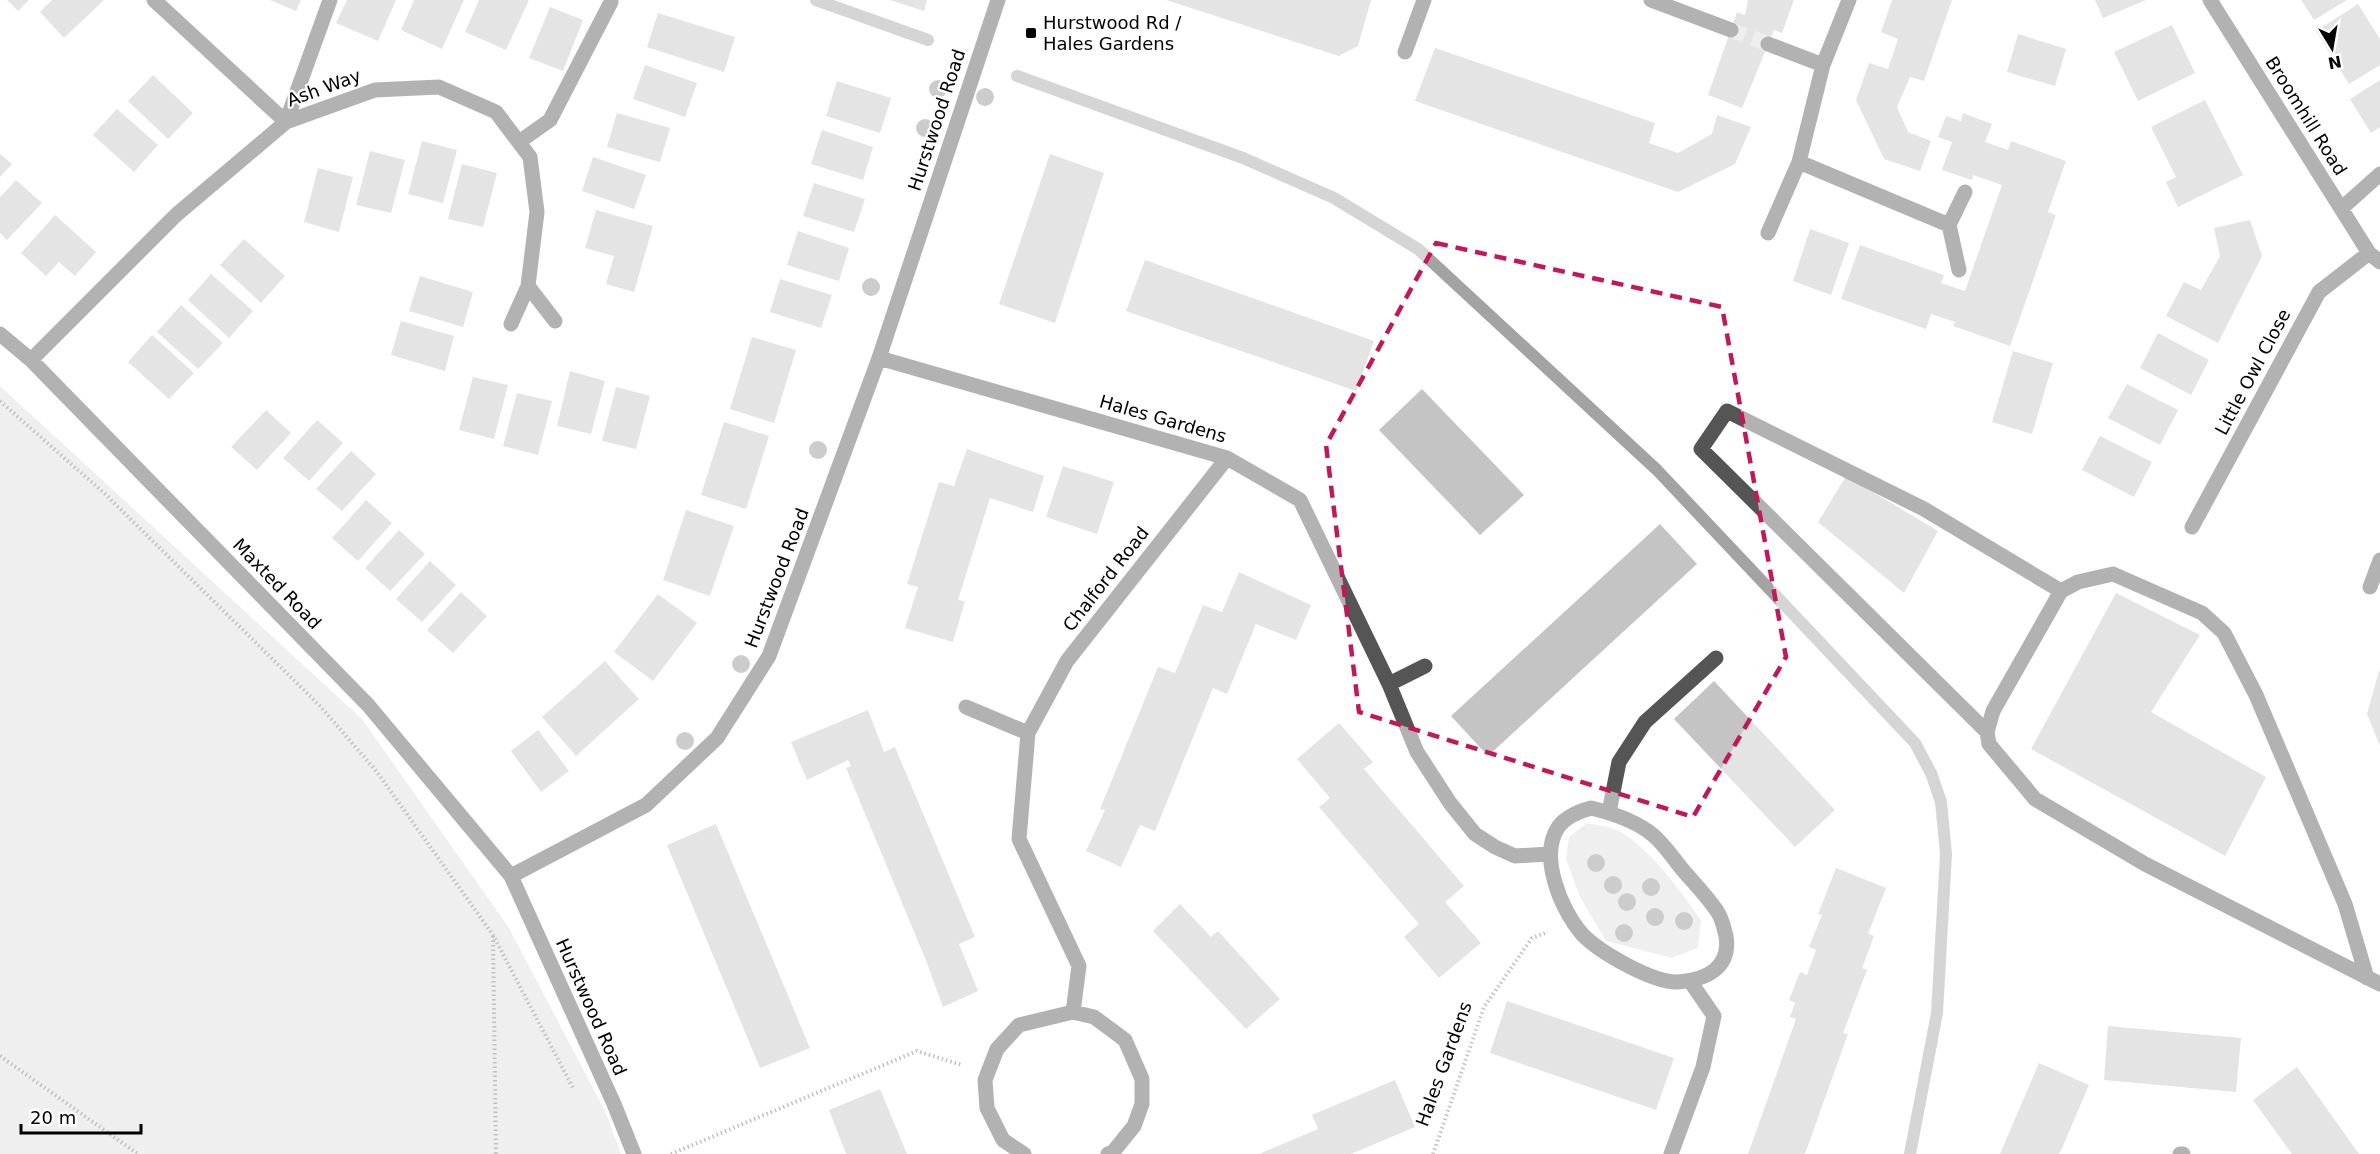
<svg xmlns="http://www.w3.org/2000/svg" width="2380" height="1154" font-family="'DejaVu Sans',sans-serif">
<rect width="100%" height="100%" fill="#fff"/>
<!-- green -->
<path fill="#dcdcdc" d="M0 386 362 719 509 928 605 1111 621 1154H0Z
M1587 823C1595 825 1606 826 1614 829 1646 842 1681 892 1701 920L1698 948 1672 958 1606 941 1580 897 1566 859 1569 837Z"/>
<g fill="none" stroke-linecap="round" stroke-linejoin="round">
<!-- stream -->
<path stroke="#a3a3a3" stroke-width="12" d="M816 0 928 40
M1017 76 1243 158 1334 198 1418 249 1657 470 1915 743 1931 773 1941 802 1946 854 1937 1013 1910 1154"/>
</g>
<!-- building -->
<path fill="#c4c4c4" d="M7 0H29L18 11Z
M52 0H104L64 38 40 12Z
M270 0H301L296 11Z
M347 0H396L378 41 336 23Z
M414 0H464L442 49 401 30Z
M479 0H529L506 50 465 32Z
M890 0H927L924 11Z
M1166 0H1371L1358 46 1339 56Z
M1748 0H1794L1782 33 1774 30 1742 108 1708 95 1737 12 1745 15Z
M1892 0H1952L1924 81 1910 77 1897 107 1908 132 1931 141 1920 171 1884 159 1856 100 1869 63 1888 69 1898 39 1881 32Z
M2095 0H2146L2103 18Z
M2301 0H2347L2314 20Z
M2358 4 2380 39V65L2349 84 2316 31Z
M550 7 583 20 563 71 529 58Z
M658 13 735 37 724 72 647 47Z
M2172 25 2195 73 2138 101 2114 52Z
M2018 34 2066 49 2055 86 2007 72Z
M1435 48 1655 123 1649 143 1678 153 1712 134 1717 115 1751 127 1735 164 1678 192 1415 101Z
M645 65 697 83 685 117 633 99Z
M153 75 193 113 168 139 128 101Z
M2380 80V127L2371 133 2350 99Z
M837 81 891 98 880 133 826 116Z
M2205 100 2243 175 2178 207 2166 182 2176 177 2151 127Z
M117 109 158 145 134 172 93 135Z
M617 113 670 128 660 162 607 147Z
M1963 113 1992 124 1985 142 2008 150 2011 141 2066 161 2048 212 2056 215 2010 346 1953 326 1955 322 1931 314 1926 329 1841 299 1860 245 1944 275 1941 283 1965 291 2002 185 1973 175 1972 180 1942 170 1952 142 1938 137 1946 116 1961 121Z
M822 130 873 147 863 180 811 164Z
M422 141 457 150 443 203 408 194Z
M370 151 405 160 391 213 356 205Z
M0 154 12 164 0 177Z
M1050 154 1104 173 1055 323 999 304Z
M593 157 646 175 634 209 582 191Z
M462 164 497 173 483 227 448 219Z
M318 168 353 177 339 232 304 222Z
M16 180 42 203 7 240 0 233V197Z
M814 183 865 199 854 232 803 216Z
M596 210 653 226 634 292 606 284 614 256 585 248Z
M55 215 96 252 75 276 59 262 46 276 21 253Z
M2250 220 2262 256 2218 343 2166 316 2184 282 2201 290 2220 256 2214 228Z
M1810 229 1849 243 1831 295 1793 281Z
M798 231 849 248 839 281 787 265Z
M244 239 285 276 261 303 220 265Z
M1145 260 1374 341 1356 391 1126 311Z
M211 274 253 311 229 338 188 300Z
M420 276 473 292 463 327 409 311Z
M780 279 832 295 821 328 770 312Z
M181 305 223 343 198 369 157 332Z
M401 321 454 336 445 371 391 355Z
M2158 333 2209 360 2191 395 2140 368Z
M152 335 194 373 169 399 128 362Z
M752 337 796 350 774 423 730 409Z
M2013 351 2053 363 2032 434 1992 422Z
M570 371 605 381 591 434 557 426Z
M473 377 508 385 494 439 459 430Z
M2127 384 2178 410 2160 445 2108 418Z
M616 387 650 396 636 449 602 441Z
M1422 389 1524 495 1480 535 1379 430Z
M517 393 552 401 538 455 503 446Z
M266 410 291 433 257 470 231 447Z
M317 420 343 443 309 481 283 458Z
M724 422 769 436 746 509 701 495Z
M2100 436 2152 462 2134 497 2082 470Z
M967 449 1044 476 1033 512 990 498 958 600 965 601 953 642 905 628 918 587 907 584 939 482 954 486Z
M351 451 376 474 342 511 316 489Z
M1063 466 1114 482 1097 534 1046 517Z
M1846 476 1938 531 1904 593 1818 522Z
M366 500 392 523 358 561 332 538Z
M686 510 734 526 710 596 663 580Z
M1660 524 1697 564 1488 756 1451 716Z
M399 530 425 554 390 591 365 568Z
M430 561 456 585 422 622 396 599Z
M1239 572 1311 605 1296 640 1256 624 1227 694 1213 688 1155 831 1140 825 1121 867 1086 851 1105 810 1100 809 1158 667 1175 673 1203 605 1222 612Z
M461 592 487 616 453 653 427 630Z
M2116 593 2200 635 2151 712 2266 777 2225 856 2031 749Z
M658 594 697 623 653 681 614 652Z
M605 661 639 699 576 756 542 717Z
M2379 671H2380V746L2367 714Z
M1714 681 1835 810 1795 847 1674 719Z
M868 710 884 752 895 747 975 937 959 944 978 991 943 1007 925 958 846 768 851 766 848 760 807 780 791 742Z
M1339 723 1373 762 1364 769 1464 886 1445 902 1481 943 1439 978 1404 937 1419 924 1319 807 1330 798 1297 759Z
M538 730 569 771 541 792 511 751Z
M716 824 810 1048 760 1068 667 845Z
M1836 868 1886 888 1868 934 1874 936 1862 968 1867 970 1843 1033 1848 1034 1805 1154H1748L1796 1019 1790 1017 1795 1003 1789 1000 1800 972 1807 975 1816 950 1809 947 1822 915 1818 914Z
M1180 904 1211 937 1218 931 1280 999 1246 1029 1153 931Z
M1507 1001 1674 1058 1656 1110 1490 1053Z
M2108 1026 2241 1038 2236 1092 2104 1080Z
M2039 1063 2089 1085 2063 1146 2059 1154H2000Z
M2297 1067 2317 1095 2359 1154H2292L2253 1100Z
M1395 1080 1415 1127 1351 1154H1259L1318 1129 1312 1115Z
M880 1089 907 1154H846L829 1110Z"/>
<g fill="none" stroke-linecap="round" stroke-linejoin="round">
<!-- minor-tunnel -->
<path stroke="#d9d9d9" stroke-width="15" stroke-dasharray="15 8" stroke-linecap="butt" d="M1731 30 1768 44"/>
<!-- path -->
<path stroke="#777" stroke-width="4" stroke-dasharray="1.5 3" stroke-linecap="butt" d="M0 401 105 494 320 706 377 772 493 935 573 1088
M493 936 496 1154
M0 1056 138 1154
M671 1154 917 1051 962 1065
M1433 1154 1484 1007 1532 938 1548 932"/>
<!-- minor -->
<path stroke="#555" stroke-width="15" d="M154 0 286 122 330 0
M1651 0 1731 30
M2210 0 2369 253 2380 262
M1768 44 1823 65
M1405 52 1424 0
M519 142 550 120 611 2
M1799 162 1949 225
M2342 208 2380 174
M1768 233 1799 162 1823 65 1849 0
M1959 270 1949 225 1965 192
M528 286 555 321
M0 334 31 360 368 705 511 876 614 1104 634 1154
M879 358 1227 458 1300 500 1389 684 1417 752 1450 803 1475 834 1495 847 1515 856 1549 854
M31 360 176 215 286 122 375 90 439 87 496 112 530 157 537 212 528 286 511 324
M2192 527 2319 292 2369 253
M2370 587 2380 560
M1389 684 1425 666
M966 707 1028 733
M1987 732 1701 449 1727 411 1924 509 2061 591
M1591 808C1612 813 1635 820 1653 835 1664 844 1673 858 1682 869 1694 883 1707 896 1717 911 1722 918 1724 928 1726 936 1731 968 1706 980 1678 982 1653 983 1599 952 1582 934 1561 910 1538 855 1559 826 1567 816 1580 811 1591 808Z
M1609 812 1619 762 1645 722 1716 658
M511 876 646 805 717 738 769 656 879 358 998 0
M2367 978 2345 904 2256 695 2224 633 2202 613 2113 574 2078 582 2061 591 1993 711 1987 732 1989 744 2035 799 2145 864 2380 984
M1073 1012 1079 966 1019 839 1028 733 1067 661 1227 458
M1024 1154 1003 1140 987 1108 985 1080 997 1049 1019 1025 1073 1012 1094 1017 1125 1040 1142 1079V1104L1134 1126 1113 1152 1108 1154
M1671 1154 1703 1067 1714 1016 1690 981
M2180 1154H2183"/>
</g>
<!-- trees -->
<g fill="#8f8f8f">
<circle cx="938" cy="89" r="9"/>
<circle cx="985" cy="97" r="9"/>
<circle cx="925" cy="128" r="9"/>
<circle cx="871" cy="287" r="9"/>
<circle cx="818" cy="450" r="9"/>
<circle cx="741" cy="664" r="9"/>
<circle cx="685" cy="741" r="9"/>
<circle cx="1596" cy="863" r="9"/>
<circle cx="1613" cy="885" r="9"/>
<circle cx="1651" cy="887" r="9"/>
<circle cx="1627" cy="902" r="9"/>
<circle cx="1655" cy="917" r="9"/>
<circle cx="1684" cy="921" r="9"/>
<circle cx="1624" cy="933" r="9"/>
</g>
<!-- marked area -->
<path d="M0 0H2380V1154H0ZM1436 243 1722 307 1786 657 1693 817 1359 712 1326 445Z" fill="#fff" fill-opacity=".55" fill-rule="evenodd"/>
<path fill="none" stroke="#c2185b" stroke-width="4.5" stroke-dasharray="12 8" stroke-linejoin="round" d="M1436 243 1722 307 1786 657 1693 817 1359 712 1326 445Z"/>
<!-- markers -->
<rect fill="#000" stroke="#fff" stroke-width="2" x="1025" y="27" width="12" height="12" rx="3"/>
<g text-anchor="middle" stroke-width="4.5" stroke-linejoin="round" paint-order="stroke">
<!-- poi labels -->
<g font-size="18" fill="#000" stroke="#fff" text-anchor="start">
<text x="1043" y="29">Hurstwood Rd /<tspan x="1043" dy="21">Hales Gardens</tspan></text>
</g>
<!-- street labels -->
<g font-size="18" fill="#000" stroke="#fff">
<text transform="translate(324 88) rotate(-20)" y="6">Ash Way</text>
<text transform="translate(2306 116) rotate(58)" y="6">Broomhill Road</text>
<text transform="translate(937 120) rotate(-72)" y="6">Hurstwood Road</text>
<text transform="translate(2253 372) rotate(-62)" y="6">Little Owl Close</text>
<text transform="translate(1163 419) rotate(16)" y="6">Hales Gardens</text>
<text transform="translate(777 578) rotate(-69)" y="6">Hurstwood Road</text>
<text transform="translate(1106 579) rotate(-52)" y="6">Chalford Road</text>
<text transform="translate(277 584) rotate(46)" y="6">Maxted Road</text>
<text transform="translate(591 1007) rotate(66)" y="6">Hurstwood Road</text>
<text transform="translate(1444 1064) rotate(-70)" y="6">Hales Gardens</text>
</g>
</g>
<!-- north arrow -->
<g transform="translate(2332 48) rotate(169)" stroke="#ffffff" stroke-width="4.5" paint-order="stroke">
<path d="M0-4.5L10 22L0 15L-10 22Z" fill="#000000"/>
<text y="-9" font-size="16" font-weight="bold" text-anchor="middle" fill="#000000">N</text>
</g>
<!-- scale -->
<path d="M21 1124v9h120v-9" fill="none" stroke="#000000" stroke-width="3"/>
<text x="30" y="1124" font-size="18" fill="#000000" stroke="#ffffff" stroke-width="4.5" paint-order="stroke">20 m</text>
</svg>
